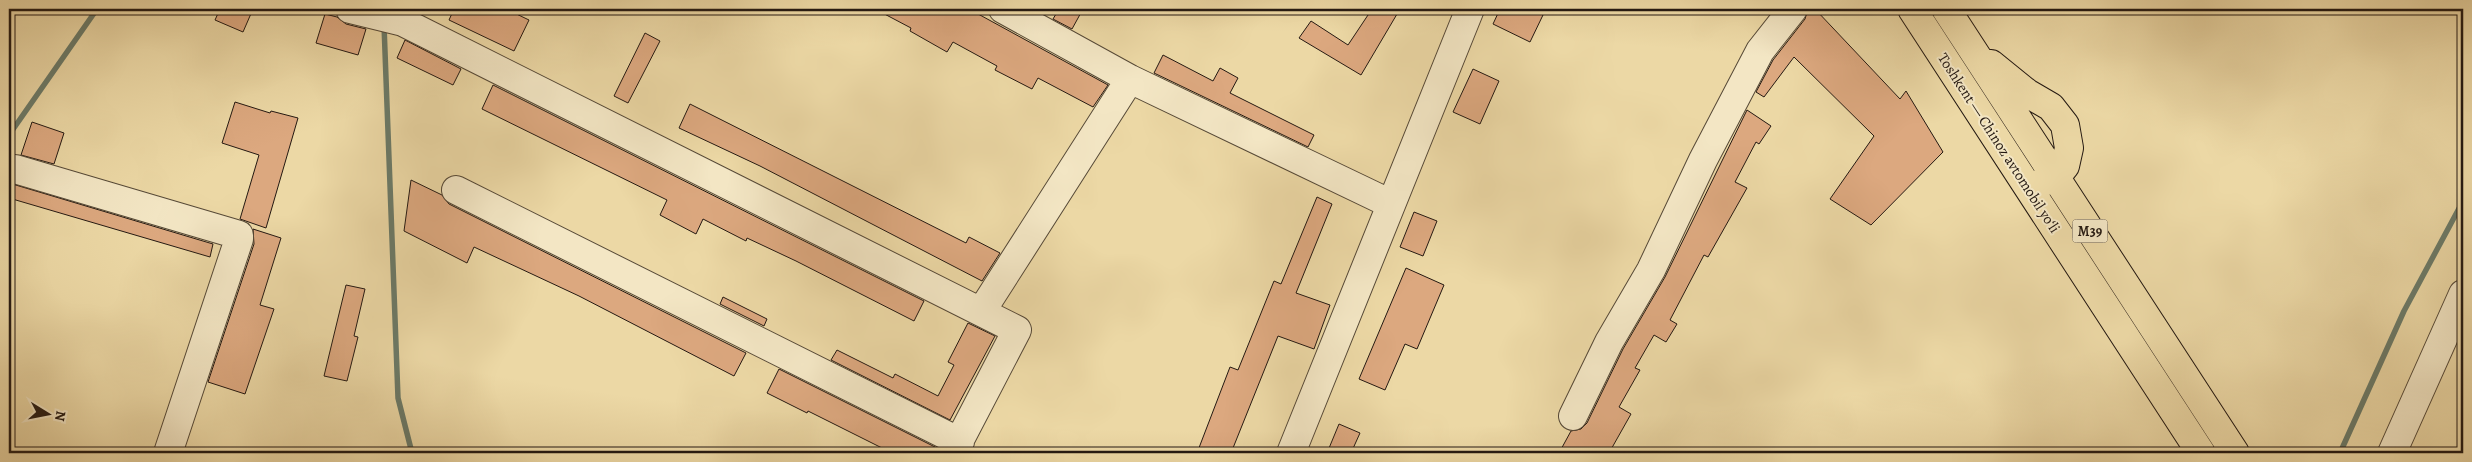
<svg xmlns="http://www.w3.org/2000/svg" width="2472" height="462" font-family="Alegreya,serif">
<rect width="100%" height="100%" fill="#ecd8a5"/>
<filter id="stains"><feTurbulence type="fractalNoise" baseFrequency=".004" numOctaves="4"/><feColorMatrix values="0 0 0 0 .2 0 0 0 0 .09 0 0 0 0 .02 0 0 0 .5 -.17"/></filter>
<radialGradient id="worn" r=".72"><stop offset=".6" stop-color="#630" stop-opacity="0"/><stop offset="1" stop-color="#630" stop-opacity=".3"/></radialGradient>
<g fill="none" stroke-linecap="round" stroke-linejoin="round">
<!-- stream -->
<path stroke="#6b7a68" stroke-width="5.5" d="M384 25 398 398 412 453
M9 135 97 9
M2340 453 2404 311 2463 201"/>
</g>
<!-- building -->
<path fill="#dca87f" stroke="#241912" d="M220 9H253L243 32 215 20Z
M454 9H506L529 20 514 51 449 20Z
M875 9H969L1108 85 1093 107 1038 78 1032 89 995 70 997 66 953 42 947 52 910 31 911 28Z
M1059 9H1083L1072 29 1053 19Z
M1372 9H1400L1361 75 1299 38 1311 21 1348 45Z
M1500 9H1531L1543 15 1530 42 1493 24Z
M1808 9H1815L1900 99 1906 91 1943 152 1871 225 1830 199 1874 136 1794 57 1764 97 1756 92 1773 60 1805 19Z
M325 14 337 17 346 24 366 29 358 55 316 43Z
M645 33 660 41 628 103 614 96Z
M405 40 461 69 453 85 397 58Z
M1163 55 1213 81 1220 68 1238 78 1230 93 1314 135 1308 147 1154 73Z
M1473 69 1499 81 1480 124 1453 112Z
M493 85 924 301 914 321 796 261 747 238 746 241 703 219 696 234 660 215 667 200 482 109Z
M235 102 270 113 271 111 298 118 266 228 240 219 259 155 222 143Z
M690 104 966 243 969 237 1000 253 982 281 760 166 679 128Z
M1747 110 1771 126 1759 144 1756 142 1735 182 1747 188 1708 257 1704 255 1670 320 1677 324 1666 342 1654 335 1635 368 1640 370 1619 407 1631 414 1609 453H1559L1571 431 1581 429 1587 423 1623 349 1665 277Z
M32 122 64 133 54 164 21 155Z
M411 180 442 195 449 204 746 353 734 376 579 296 474 247 467 263 404 231Z
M9 183 213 244 210 257 9 198Z
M1317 197 1332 204 1296 293 1330 305 1314 349 1278 336 1231 453H1197L1230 367 1238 370 1274 281 1281 284Z
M1414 212 1437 221 1423 256 1400 247Z
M253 229 281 238 260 305 274 309 245 394 208 382 254 244Z
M1406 268 1444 285 1417 349 1405 344 1385 390 1359 379Z
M346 285 365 289 354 336 358 337 347 381 324 376Z
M723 297 767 319 764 326 720 304Z
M968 323 995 336 950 420 831 360 837 350 893 378 895 374 938 396 954 365 948 362Z
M779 369 935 447 932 453H892L808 411 807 413 767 393Z
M1339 424 1360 433 1351 453H1327Z"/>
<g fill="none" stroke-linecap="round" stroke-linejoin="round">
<defs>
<path id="minor" d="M350 9 403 22 1017 330 953 453
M1003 9 1130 79 1391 204
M15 169 239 235V239L168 453
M456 190 960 442
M981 312 1130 79
M1573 416 1609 342 1651 270 1703 160 1760 51 1793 9
M1291 453 1470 9
M2392 453 2463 294"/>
<path id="highway" d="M1912 9 2201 453
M1946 9 2235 453
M1991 64 2027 93 2051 107 2065 125 2069 148 2065 166 2056 177 2041 183"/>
</defs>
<!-- minor casing -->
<use href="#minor" stroke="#564937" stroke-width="30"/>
<!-- highway casing -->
<use href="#highway" stroke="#241912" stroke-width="30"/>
<!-- minor -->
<use href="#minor" stroke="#f3e6c4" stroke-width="28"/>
<!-- highway -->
<use href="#highway" stroke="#ecd8a5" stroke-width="28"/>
</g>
<g text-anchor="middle" stroke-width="4" stroke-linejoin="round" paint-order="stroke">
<!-- shield labels -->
<rect fill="#f3e6c4" stroke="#625647" stroke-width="1" x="2072.5" y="219.5" width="35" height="23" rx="4"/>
<g font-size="14" font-weight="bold" fill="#241912">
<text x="2090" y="236">M39</text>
</g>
<!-- street labels -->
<g font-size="15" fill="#241912" stroke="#f3e6c4">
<text transform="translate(1999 143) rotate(57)" y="5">Toshkent — Chinoz avtomobil yoʻli</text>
</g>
</g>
<!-- margin -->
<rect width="2472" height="462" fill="none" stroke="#ecd8a5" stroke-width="30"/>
<rect x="10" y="10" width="2452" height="442" fill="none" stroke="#241912" stroke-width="2.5"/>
<rect x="15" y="15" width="2442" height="432" fill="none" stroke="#241912"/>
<!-- north arrow -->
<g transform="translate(48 414) rotate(100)" stroke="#f3e6c4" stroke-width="4" paint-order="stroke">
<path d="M0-4L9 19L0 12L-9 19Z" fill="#241912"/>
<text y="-8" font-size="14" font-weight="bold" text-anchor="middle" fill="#241912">N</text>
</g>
<rect width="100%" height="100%" filter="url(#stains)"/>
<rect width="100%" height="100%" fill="url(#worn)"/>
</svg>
